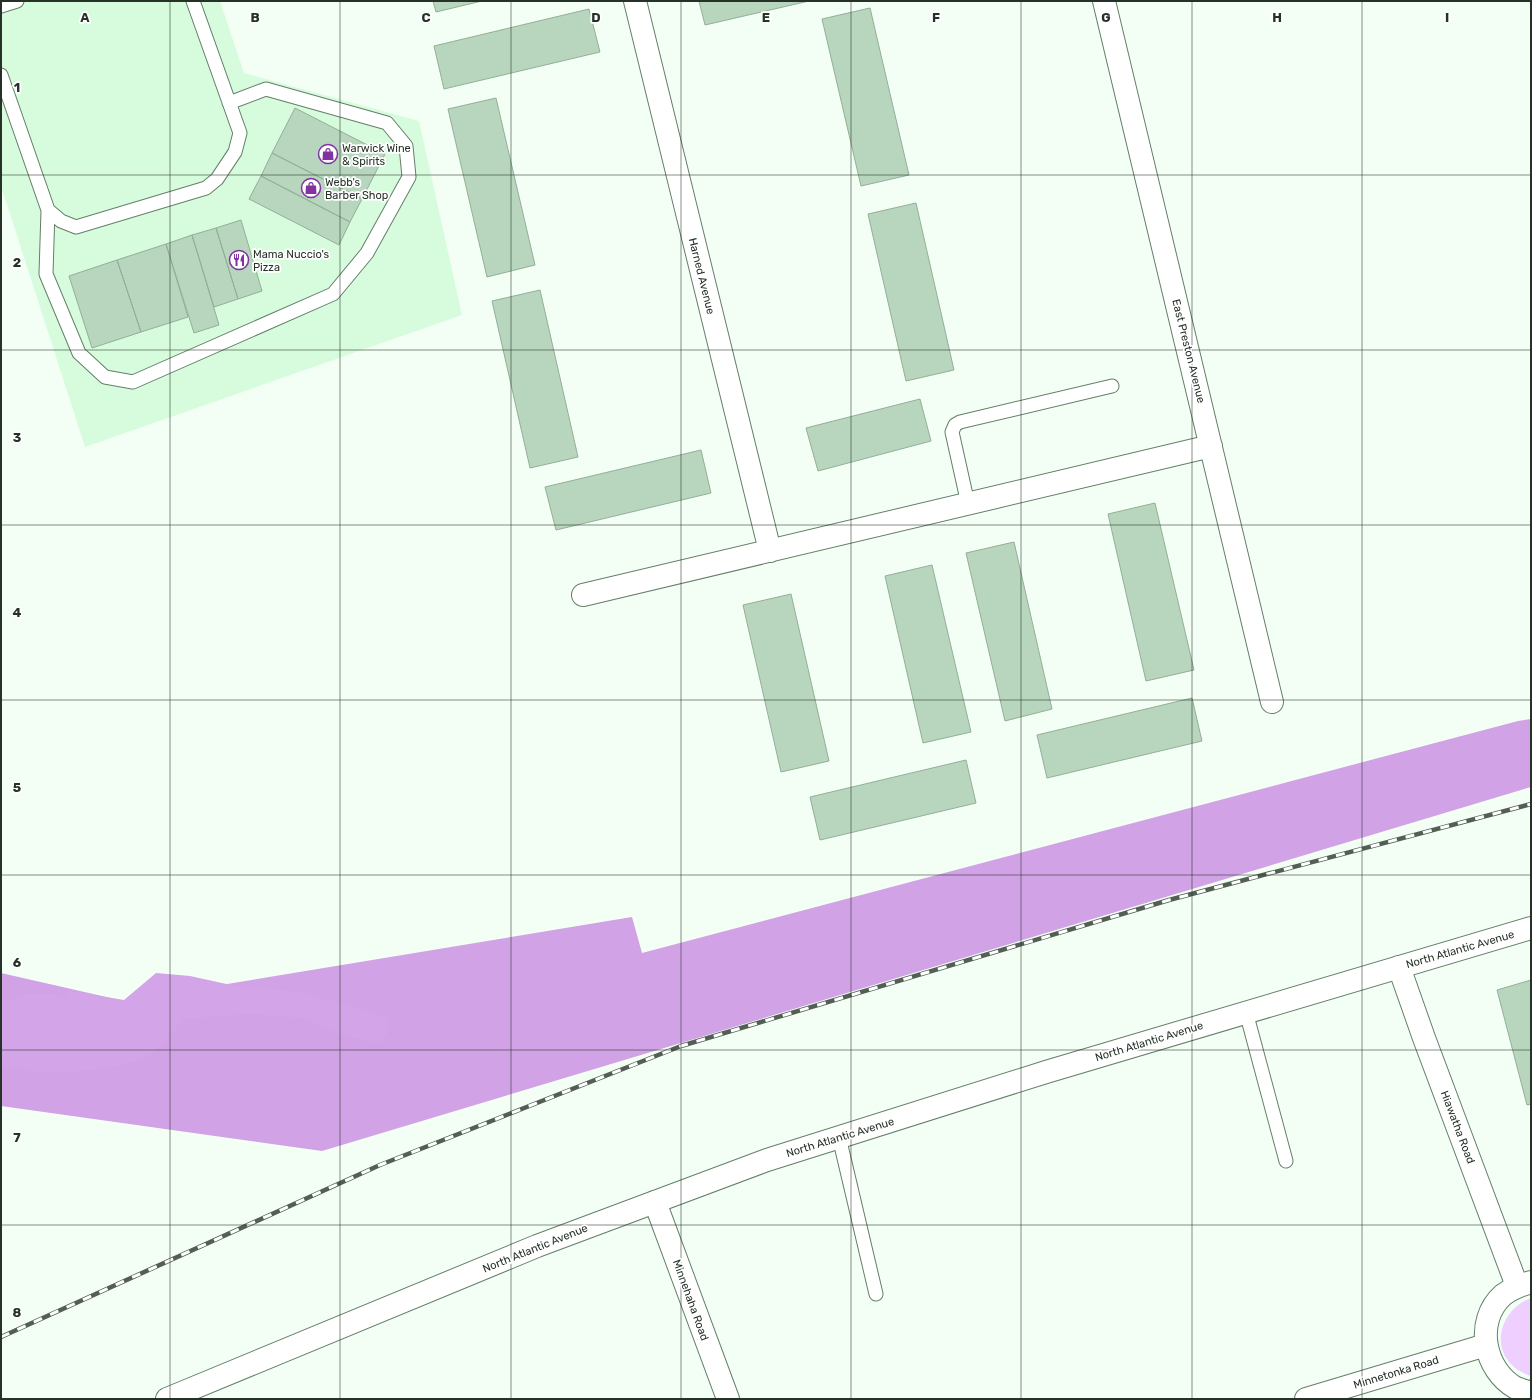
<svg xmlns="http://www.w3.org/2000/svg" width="1532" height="1400" font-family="Rubik,sans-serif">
<rect width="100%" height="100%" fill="#f3fff4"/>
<!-- built -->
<path fill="#d7fcdd" d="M1 1H220L244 73 419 121 462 315 85 447 1 186Z"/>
<!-- green -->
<path fill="#efcfff" d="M1531 1298V1376C1523 1373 1516 1370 1510 1363 1490 1341 1505 1307 1531 1298Z"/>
<!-- forest -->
<path fill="#d1a2e6" d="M1531 719V787L322 1151 1 1106V973L124 1001 632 917 642 953 1518 721Z"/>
<!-- water -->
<path fill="#d3a4e8" d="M156 973 190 976 240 987 295 991 364 1009 387 1017C389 1031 390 1034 379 1043L343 1035 303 1018 248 1014 184 1019C173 1031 162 1047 148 1056 132 1067 61 1075 40 1073 27 1072 14 1067 1 1065V1000L11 1001 29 993 66 995 69 991 124 1000Z"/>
<!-- building -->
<path fill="#b8d6bd" stroke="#92af97" d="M433 1H482L436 12Z
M699 1H809L705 25Z
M870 8 909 175 861 186 822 19Z
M589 9 600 52 444 89 434 46Z
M496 98 535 265 487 277 448 109Z
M295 108 385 154 362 199 272 153Z
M272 153 362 199 350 222 261 176Z
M261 176 350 222 339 245 249 199Z
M916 203 954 370 906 381 868 214Z
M241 220 262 291 238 299 216 228Z
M216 228 238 299 214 307 192 235Z
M192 235 219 325 194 333 166 244Z
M166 244 188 317 141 332 117 260Z
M117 260 141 332 92 348 69 276Z
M540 290 578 457 530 468 492 301Z
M920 399 931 441 818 471 806 428Z
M701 450 711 493 556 530 545 487Z
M1155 503 1194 670 1146 681 1108 514Z
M1014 542 1052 709 1005 721 966 553Z
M932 565 971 732 923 743 885 576Z
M791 594 829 761 781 772 743 605Z
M1192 698 1202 741 1047 778 1037 735Z
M966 760 976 803 820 840 810 797Z
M1531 980V1104L1527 1105 1497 990Z"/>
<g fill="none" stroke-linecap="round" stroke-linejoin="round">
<defs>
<path id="lane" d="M1 6 17 1
M1 75 48 210 61 221 76 227 206 188 217 179 235 152 240 133 193 1
M48 210 46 274 79 353 105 377 133 382 333 294 367 253 409 177 406 146 387 123 266 89 229 103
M968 504 952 432 955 425 960 422 1112 386
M1246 1012 1286 1161
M839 1137 876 1294"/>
<path id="street" d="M635 1 770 551
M1104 1 1272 702
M583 595 1211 446
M1399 967 1424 1038 1517 1286
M655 1202 728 1399
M1531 1282C1521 1285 1512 1288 1503 1295 1474 1321 1484 1370 1516 1388 1521 1390 1526 1391 1531 1393
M1306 1399 1486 1345"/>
<path id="secondary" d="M167 1399 537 1246 767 1160 1046 1072 1531 928"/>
</defs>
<!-- lane casing -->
<use href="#lane" stroke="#647f68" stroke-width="15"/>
<!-- street casing -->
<use href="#street" stroke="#647f68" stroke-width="24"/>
<!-- secondary casing -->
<use href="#secondary" stroke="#647f68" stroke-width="24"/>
<!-- lane -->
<use href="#lane" stroke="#fff" stroke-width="13"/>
<!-- street -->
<use href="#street" stroke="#fff" stroke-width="22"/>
<!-- secondary -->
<use href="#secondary" stroke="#fff" stroke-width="22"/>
<defs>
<path id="rail" d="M1 1337 380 1165 681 1046 1169 900 1531 804"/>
</defs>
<!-- rail casing -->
<use href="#rail" stroke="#535e54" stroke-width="4.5"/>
<!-- rail -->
<use href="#rail" stroke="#fff" stroke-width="3" stroke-dasharray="9" stroke-linecap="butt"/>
</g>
<!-- grid -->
<path fill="none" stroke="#263127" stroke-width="1" stroke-opacity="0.55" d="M170 1V1399M340 1V1399M511 1V1399M681 1V1399M851 1V1399M1021 1V1399M1192 1V1399M1362 1V1399M1 175H1531M1 350H1531M1 525H1531M1 700H1531M1 875H1531M1 1050H1531M1 1225H1531"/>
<!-- icons -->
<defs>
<symbol id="shop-ring" viewBox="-11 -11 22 22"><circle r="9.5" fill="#fff" stroke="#8332a2" stroke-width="1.5"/><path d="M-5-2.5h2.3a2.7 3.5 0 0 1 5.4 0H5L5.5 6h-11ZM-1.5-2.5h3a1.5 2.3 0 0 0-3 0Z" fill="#8332a2"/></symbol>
<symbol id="restaurant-ring" viewBox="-11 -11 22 22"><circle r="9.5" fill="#fff" stroke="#8332a2" stroke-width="1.5"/><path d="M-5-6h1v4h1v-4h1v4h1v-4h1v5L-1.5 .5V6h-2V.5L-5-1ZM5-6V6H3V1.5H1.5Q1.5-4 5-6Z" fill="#8332a2"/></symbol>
</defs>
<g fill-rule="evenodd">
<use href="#shop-ring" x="317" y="143" width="22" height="22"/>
<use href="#shop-ring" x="300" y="177" width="22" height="22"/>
<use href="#restaurant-ring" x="228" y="249" width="22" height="22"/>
</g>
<g text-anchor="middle" stroke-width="3.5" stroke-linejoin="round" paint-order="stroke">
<!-- poi labels -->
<g font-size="11" fill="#263127" stroke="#fff" text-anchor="start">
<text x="342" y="152">Warwick Wine<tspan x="342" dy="13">&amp; Spirits</tspan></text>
<text x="325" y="186">Webb's<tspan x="325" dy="13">Barber Shop</tspan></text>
<text x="253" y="258">Mama Nuccio's<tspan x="253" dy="13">Pizza</tspan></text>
</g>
<!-- street labels -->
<g font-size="11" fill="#263127" stroke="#fff">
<text transform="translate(702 276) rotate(76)" y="4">Harned Avenue</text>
<text transform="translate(1189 351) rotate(76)" y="4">East Preston Avenue</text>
<text transform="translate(1460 949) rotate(-16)" y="4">North Atlantic Avenue</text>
<text transform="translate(1149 1041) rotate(-17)" y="4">North Atlantic Avenue</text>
<text transform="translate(1458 1127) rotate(69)" y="4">Hiawatha Road</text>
<text transform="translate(840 1137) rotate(-17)" y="4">North Atlantic Avenue</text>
<text transform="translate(535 1248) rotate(-22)" y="4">North Atlantic Avenue</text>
<text transform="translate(691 1300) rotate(70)" y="4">Minnehaha Road</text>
<text transform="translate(1396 1372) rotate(-17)" y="4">Minnetonka Road</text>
</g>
</g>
<g font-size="13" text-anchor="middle" font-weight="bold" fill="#263127" stroke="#fff" stroke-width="3.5" stroke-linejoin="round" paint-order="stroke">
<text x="85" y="22">A</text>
<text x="255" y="22">B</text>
<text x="426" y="22">C</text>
<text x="596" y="22">D</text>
<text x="766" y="22">E</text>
<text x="936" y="22">F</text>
<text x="1106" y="22">G</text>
<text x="1277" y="22">H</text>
<text x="1447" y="22">I</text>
<text x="17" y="92">1</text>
<text x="17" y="267">2</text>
<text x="17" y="442">3</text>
<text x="17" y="617">4</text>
<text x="17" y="792">5</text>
<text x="17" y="967">6</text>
<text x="17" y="1142">7</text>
<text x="17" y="1317">8</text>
</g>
<!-- border -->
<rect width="1532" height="1400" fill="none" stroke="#263127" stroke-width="4"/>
</svg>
